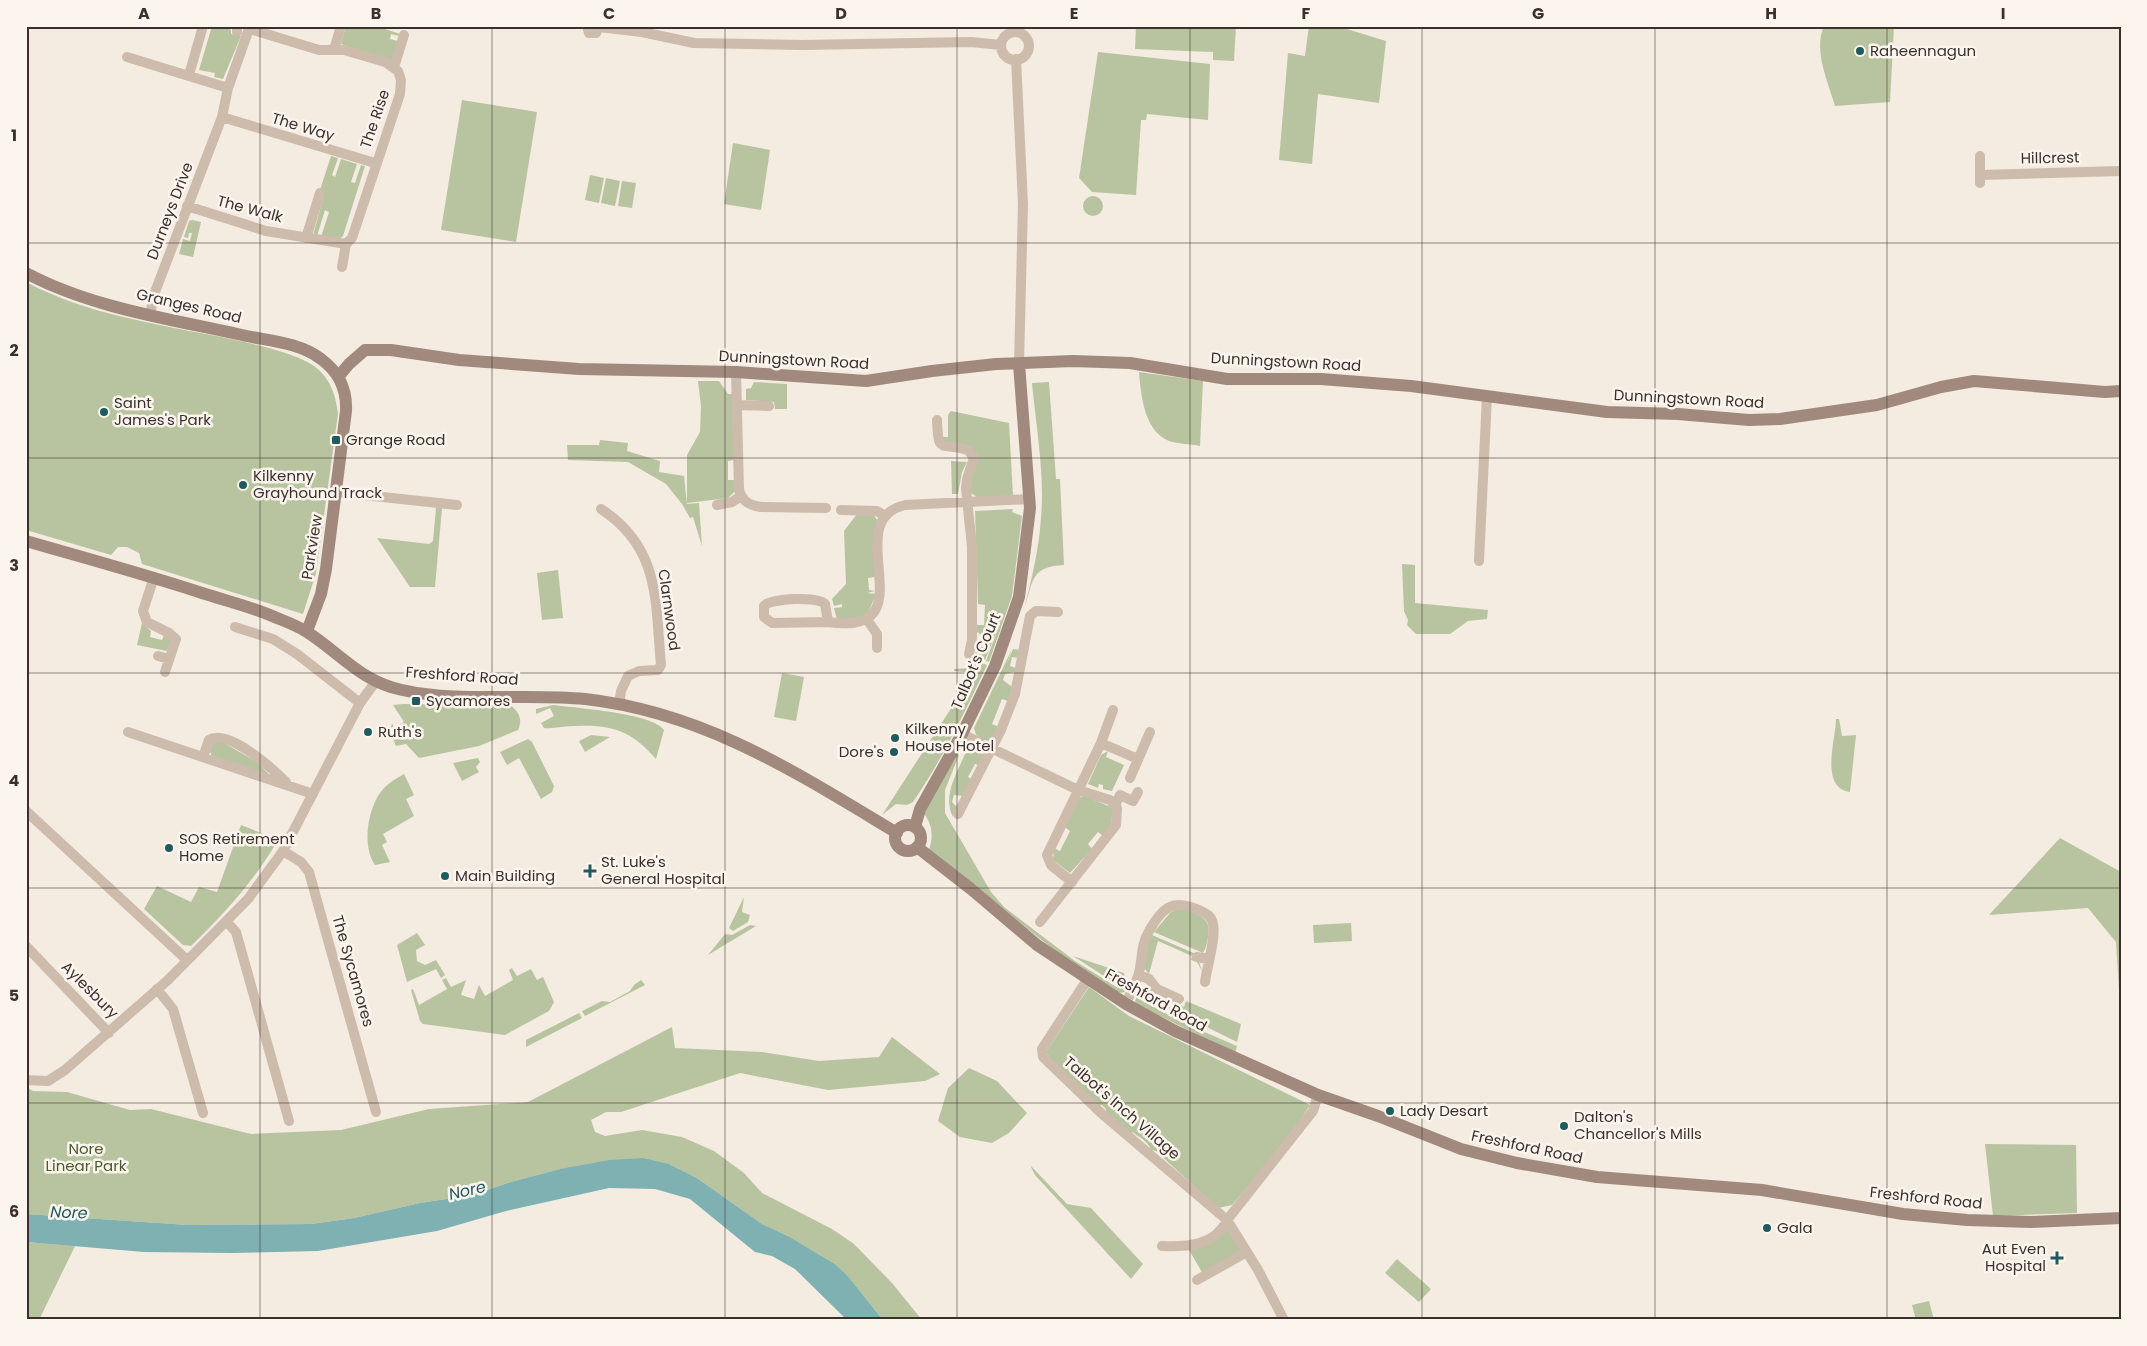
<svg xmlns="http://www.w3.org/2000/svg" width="2147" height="1346" font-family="Poppins,sans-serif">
<rect width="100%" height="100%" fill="#f4ebe1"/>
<!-- green -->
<path fill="#b8c4a0" d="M212 26H224L231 30V34L241 36 223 79 214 77 215 73 199 70Z
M346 26 356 29 358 26H376L400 34 399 36 391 34 390 39 398 41 391 61 341 44Z
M1136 26H1236L1234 61 1213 60V52L1135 49Z
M1309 26H1337L1386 41 1379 103 1318 94 1312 164 1279 160 1288 53 1305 56Z
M1824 26H1894L1890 102 1835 106C1828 82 1813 50 1824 26Z
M1098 52 1210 64 1208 120 1147 114 1146 120H1141L1136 195 1092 192 1079 178Z
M462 100 537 112 516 242 441 230Z
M733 143 770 150 761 210 724 204Z
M331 156 338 158 332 175 335 177 341 159 357 164 351 182 355 183 361 165 365 166 343 236 339 239 321 237 329 212 325 210 317 236 313 235 325 192 320 190Z
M590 175 604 178 599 203 585 200Z
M606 178 620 181 615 206 601 203Z
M622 181 636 183 632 208 618 206Z
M1083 206a10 10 0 1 1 20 0a10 10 0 1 1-20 0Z
M192 220 201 222 193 257 179 254 183 239 190 241 192 233H189L188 238 184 237 189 221Z
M26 282C67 304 115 316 160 325 194 333 297 347 319 370 332 382 336 398 338 414L316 573 303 614 142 564 139 553 127 547H118L111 555 26 530Z
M1139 372 1203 381 1200 446C1191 444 1178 444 1169 441 1144 431 1141 395 1139 372Z
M698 381H719L728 394H732L734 460 728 461V480H734L735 491 728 498 687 503V455L700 432 701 406Z
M754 382 787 384V409H775L774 402 746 400V389L751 388Z
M1049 382 1056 479H1060L1064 565C1030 567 1034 580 1024 609 1032 579 1039 548 1041 518 1045 474 1036 427 1032 383Z
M951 411 1009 423 1013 496 977 497 971 493 970 485 978 459 944 444 941 437H948V415Z
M600 440 628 443 627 451 660 461 659 472 684 476 687 504 699 503 702 546 693 517 690 518 682 504 666 484 628 462 568 460 567 445H599Z
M951 461 967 462 962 472 958 494H952Z
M436 508H442L435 587H410L377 538 429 544 433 541Z
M1013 509 1012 512 1022 516 1012 596 989 662 986 661 1003 615 985 660 974 657 977 648 984 647 986 638 977 632V625H984L985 605 978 604 975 511Z
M857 514 874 515 877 520 875 528V577L868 578 869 590 875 591 867 593 876 594 866 618 837 620 834 608 842 607V604L834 606 832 599 846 584 844 531Z
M1402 564 1415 565V603L1488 610 1487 619 1468 621 1450 634H1416L1407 625 1408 620 1404 611Z
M558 570 563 618 542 620 537 573Z
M142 623 151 631 150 637 162 640 164 635 171 640 167 651 137 645Z
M1012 649 1007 663 1013 649 1020 650 1018 658 1012 657 1010 666 1016 668 1015 672 1005 674 1003 680 1012 687 1008 701 1002 699 992 724 999 727 990 741 986 742 976 735 974 728Z
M971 659 987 665C965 712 942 760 913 802L907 805 896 804 882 815 974 673 954 671V669L969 668Z
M782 673 804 677 796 721 774 717Z
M403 704 510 705C519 712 523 719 518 730L479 746 419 758 406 744 396 746 389 730 392 724 395 728 404 722 393 705Z
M553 705C575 708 653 713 664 730L656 759C632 731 612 724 575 726 564 726 554 729 544 728L541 723 554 716 550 708 536 714V709Z
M1836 719H1839L1842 736 1856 735 1850 792C1819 788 1836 739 1836 719Z
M591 735 610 737 585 752 579 741Z
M528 739 532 742 554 786 552 792 541 799 519 758 507 765 500 752Z
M219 740 257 762 271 776 212 757 210 751 213 743Z
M974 750 985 755 981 766 975 764 968 777 973 780 964 796 954 795 952 802 958 808 953 817C942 796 957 773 965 754Z
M1108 751 1106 757 1124 765 1112 791 1103 789V785L1099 784 1098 788 1088 784 1101 755Z
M956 753 959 755 945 790V813L991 892 1004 907 1075 961 1118 988 1125 989 1129 986 1126 992 1118 993 1069 962 929 850C934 835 932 823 922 811Z
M478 758 480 762 476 767 479 772 462 781 453 763Z
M404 774 414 795 406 799 414 816 383 834 387 842 382 845 390 862 375 865C361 845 368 805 384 788 390 782 397 778 404 774Z
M1085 796 1113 808 1111 824 1103 836 1098 832 1088 844 1092 849 1070 873 1053 860 1054 848 1060 851 1070 831 1063 826 1078 798Z
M241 825 278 840C255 880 224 914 191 946L183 945 144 909 157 886 191 902 199 887 217 892Z
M2060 838 2121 872V1021L2116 942 2088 908 1989 915Z
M744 897 742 912 750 915 748 922 733 931 729 928Z
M1179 907C1195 914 1213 916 1208 937 1207 943 1206 948 1203 953L1154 932 1170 913Z
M1351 923 1352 941 1314 943 1313 925Z
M750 925 756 926 708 955 725 934 732 935Z
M417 933 425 945 416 950 417 961 425 965 436 960 445 975 441 978 436 969 407 982 397 945Z
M1152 935 1196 954 1203 973 1197 962 1191 960 1192 956 1158 941 1149 974 1144 968 1148 943Z
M1073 956 1124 973 1125 979 1118 985Z
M512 968 517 976 531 969 537 980 543 977 554 1002 549 1011 505 1035 423 1024 420 1021 411 990 413 989 419 1005 447 989 442 980 446 978 451 987 466 980 461 995 474 999 479 985 485 996 513 980 509 970Z
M641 980 645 985 585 1016 582 1011 602 1001 610 1002 630 991 634 985Z
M1144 986 1153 990 1151 999 1176 1010 1179 1004 1184 1007 1186 1001 1241 1024 1237 1042 1148 998Z
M1089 987 1129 1016 1310 1105 1290 1137 1232 1205 1218 1208 1156 1151 1151 1150C1148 1141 1139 1137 1132 1132L1130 1134 1106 1113V1109L1102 1105 1098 1106 1051 1061 1046 1052Z
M1137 991 1142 1001 1188 1025 1237 1046 1235 1054 1135 1003Z
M579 1013 582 1018 526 1047V1040Z
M672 1027 675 1048 762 1052 819 1061 879 1057 892 1037 940 1074 925 1081 828 1090 740 1073 621 1112H606L591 1120 595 1132 605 1136 642 1130 682 1137 714 1151 744 1173 762 1193 832 1229 854 1244 892 1283 922 1320H883L847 1275 835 1264 790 1237 762 1224 697 1178 669 1164 560 1169 511 1182 472 1195 420 1203 354 1218 311 1224 188 1225 26 1214V1087L33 1091 67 1092 130 1110 151 1109 251 1134 341 1130 429 1109 528 1102Z
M969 1068 997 1081 1027 1113 1009 1133 992 1143 960 1137 938 1121 948 1088Z
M1985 1144 2076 1145 2077 1213 1993 1216Z
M1030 1165 1067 1204 1091 1208 1143 1264 1131 1279 1035 1175Z
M1226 1228 1242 1250 1203 1274 1189 1250Z
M26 1242 75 1246 39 1320H26Z
M1397 1259 1431 1289 1419 1302 1385 1273Z
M1929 1301 1934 1320H1916L1912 1305Z"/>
<!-- water -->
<path fill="#7fb0b2" d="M643 1158 669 1164 697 1178 762 1224 790 1237 835 1264 847 1275 883 1320H847L795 1269 772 1256 755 1252 690 1199 655 1189 609 1188 506 1211 437 1231 318 1251 232 1253 144 1252 26 1242V1214L188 1225 311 1224 354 1218 420 1203 472 1195 511 1182 560 1169 610 1160Z"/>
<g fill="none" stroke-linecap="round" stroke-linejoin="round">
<!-- street -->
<path stroke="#cdbbac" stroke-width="10" d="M237 26V32
M587 26 589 33H596L599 26
M599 27 642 32 694 43 802 45 971 42 1001 45
M250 29 319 50H344L385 62 398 71 401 80 400 94 352 238 346 244 342 267
M1001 46a14 14 0 1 1 28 0a14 14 0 1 1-28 0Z
M334 50 341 26
M127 57 228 88
M1016 59 1023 204 1019 364
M394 67 404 35
M189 75 203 26
M222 117 375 163
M1980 156V183
M1980 175 2121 171
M187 206 266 231 346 244
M306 238 320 193
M150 314 155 292 222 117 228 88 250 26
M736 372 739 490C743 502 749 505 761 507L826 508
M737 405 769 406
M937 420C938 457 942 441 968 450L974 458 967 479 966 489 972 547V640L969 654
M336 492 457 505
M717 505 732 502 741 496
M601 509C661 548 655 602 661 665L658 670 639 671 628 676 621 691 619 705
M841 510 877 511 885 516
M1479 561 1487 396
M154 577 143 611 147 622 169 633 176 639 165 672
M868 621 877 634V648
M828 622 772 623 764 617V606C771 598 818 596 825 604L828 622C931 637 836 521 905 505L1030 499
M235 627 273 639 297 654 360 703
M158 656 169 659
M128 732 313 794
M962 734 1078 790 1110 800 1117 808 1116 825 1040 922
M1101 743 1138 759
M203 757 209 740C228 728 273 769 286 782
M1130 778 1150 732
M1115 805 1120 795 1133 801 1138 792
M26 811 187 960
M958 814 1001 730 1015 694 1030 616 1036 611 1058 612
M283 851 301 862 309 872 376 1112
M1072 882 1051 865 1047 855 1101 743 1113 710
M227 922 236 932 289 1121
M26 946 109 1033
M1197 957 1208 959
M1139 975 1149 979 1157 989 1179 999
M1087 980 1042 1049 1043 1057 1101 1113 1227 1220 1313 1111 1318 1095
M157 989 173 1009 203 1113
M1126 1004C1129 995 1135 986 1138 976 1143 961 1140 946 1149 931 1163 906 1174 898 1201 911 1207 914 1212 917 1213 924 1216 938 1207 967 1205 982
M26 1080 48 1081 65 1070 168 980 248 899 283 851 360 703 376 681
M1162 1246C1187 1247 1215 1246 1227 1220L1258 1270 1284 1320
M1197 1280 1247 1252"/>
<!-- secondary -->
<path stroke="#a18a7d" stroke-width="12" d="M26 273C92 308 170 319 242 335 268 341 299 342 321 359 339 372 347 390 346 411L326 569 321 594 307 631
M339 376 349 364 365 350H391L459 360 579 369 736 372 866 381 932 371 996 364 1073 361 1130 363 1227 379H1321L1411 386 1607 412 1678 414 1749 420 1780 419 1877 405 1941 387 1974 381 2105 392 2121 391
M26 541C85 558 144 574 202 593 227 601 253 607 277 618 287 622 298 626 307 632 340 653 360 681 402 690 460 703 525 693 585 699 704 712 797 773 897 833
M895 838a13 13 0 1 1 26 0a13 13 0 1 1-26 0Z
M915 827 920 809 962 734 995 666 1019 597 1030 508 1019 364
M917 847 971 889 1037 945 1126 1004 1175 1031 1318 1095 1378 1116 1461 1149 1517 1163 1597 1177 1762 1190 1903 1214 1967 1220 2031 1222 2121 1218"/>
</g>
<!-- grid -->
<path fill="none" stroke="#3b302b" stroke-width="1" stroke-opacity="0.55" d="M260 26V1320M492 26V1320M725 26V1320M957 26V1320M1190 26V1320M1422 26V1320M1655 26V1320M1887 26V1320M26 243H2121M26 458H2121M26 673H2121M26 888H2121M26 1103H2121"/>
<!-- markers -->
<g fill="#1f5a5e" stroke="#fbf5ee" stroke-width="2">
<circle cx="1860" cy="51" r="5"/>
<circle cx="104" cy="412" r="5"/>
<rect x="331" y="435" width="10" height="10" rx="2.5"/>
<circle cx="243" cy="485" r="5"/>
<rect x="411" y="696" width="10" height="10" rx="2.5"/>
<circle cx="368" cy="732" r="5"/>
<circle cx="895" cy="738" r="5"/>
<circle cx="894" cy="752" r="5"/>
<circle cx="169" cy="848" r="5"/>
<path d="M587.5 863.5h5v5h5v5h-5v5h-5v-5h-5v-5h5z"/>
<circle cx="445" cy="876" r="5"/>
<circle cx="1390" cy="1111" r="5"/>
<circle cx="1564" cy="1126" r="5"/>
<circle cx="1767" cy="1228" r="5"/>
<path d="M2054.5 1250.5h5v5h5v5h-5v5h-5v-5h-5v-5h5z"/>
</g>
<g text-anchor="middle" stroke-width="5" stroke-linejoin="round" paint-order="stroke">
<!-- poi labels -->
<g font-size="15" fill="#3b302b" stroke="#fbf5ee" text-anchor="start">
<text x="1870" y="56">Raheennagun</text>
<text x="114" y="408">Saint<tspan x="114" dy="17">James's Park</tspan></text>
<text x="346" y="445">Grange Road</text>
<text x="253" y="481">Kilkenny<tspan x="253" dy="17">Grayhound Track</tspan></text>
<text x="426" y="706">Sycamores</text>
<text x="905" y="734">Kilkenny<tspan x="905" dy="17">House Hotel</tspan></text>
<text x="378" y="737">Ruth's</text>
<text x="884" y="757" text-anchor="end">Dore's</text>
<text x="179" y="844">SOS Retirement<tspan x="179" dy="17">Home</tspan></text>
<text x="601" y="867">St. Luke's<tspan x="601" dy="17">General Hospital</tspan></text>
<text x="455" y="881">Main Building</text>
<text x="1400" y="1116">Lady Desart</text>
<text x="1574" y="1122">Dalton's<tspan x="1574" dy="17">Chancellor's Mills</tspan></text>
<text x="1777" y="1233">Gala</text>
<text x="2046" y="1254" text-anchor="end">Aut Even<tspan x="2046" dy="17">Hospital</tspan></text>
</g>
<!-- street labels -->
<g font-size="15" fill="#3b302b" stroke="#fbf5ee">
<text transform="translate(375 119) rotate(-71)" y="5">The Rise</text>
<text transform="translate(303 127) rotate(17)" y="5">The Way</text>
<text transform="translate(2050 158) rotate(-1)" y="5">Hillcrest</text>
<text transform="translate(250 209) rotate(15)" y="5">The Walk</text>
<text transform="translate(170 211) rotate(-69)" y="5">Durneys Drive</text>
<text transform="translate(189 306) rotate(13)" y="5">Granges Road</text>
<text transform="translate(794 360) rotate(3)" y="5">Dunningstown Road</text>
<text transform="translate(1286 362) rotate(3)" y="5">Dunningstown Road</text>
<text transform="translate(1689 399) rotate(3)" y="5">Dunningstown Road</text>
<text transform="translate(312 547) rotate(-81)" y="5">Parkview</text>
<text transform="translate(669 610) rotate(82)" y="5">Clarnwood</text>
<text transform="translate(976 661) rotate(-67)" y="5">Talbot's Court</text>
<text transform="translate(462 676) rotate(4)" y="5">Freshford Road</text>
<text transform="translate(353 971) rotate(74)" y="5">The Sycamores</text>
<text transform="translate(90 990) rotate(45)" y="5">Aylesbury</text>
<text transform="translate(1156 1000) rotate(29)" y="5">Freshford Road</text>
<text transform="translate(1122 1108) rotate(41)" y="5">Talbot's Inch Village</text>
<text transform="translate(1527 1147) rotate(12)" y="5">Freshford Road</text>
<text transform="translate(1926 1198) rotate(6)" y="5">Freshford Road</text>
</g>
<!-- park labels -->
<g font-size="15" fill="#4a5a2e" stroke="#fbf5ee">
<text x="86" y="1154">Nore<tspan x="86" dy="17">Linear Park</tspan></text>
</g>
<!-- water labels -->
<g font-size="16" font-style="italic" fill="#1f5a5e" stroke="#fbf5ee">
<text transform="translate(467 1190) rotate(-13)" y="6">Nore</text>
<text transform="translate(69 1212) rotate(2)" y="6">Nore</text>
</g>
</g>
<!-- border -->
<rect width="2147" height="1346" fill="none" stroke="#fbf5ee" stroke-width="55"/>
<rect x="28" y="28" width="2092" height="1290" fill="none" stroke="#3b302b" stroke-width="2"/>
<g font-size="16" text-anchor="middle" font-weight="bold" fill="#3b302b">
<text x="144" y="19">A</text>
<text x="376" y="19">B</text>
<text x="609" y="19">C</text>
<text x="841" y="19">D</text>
<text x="1074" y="19">E</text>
<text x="1306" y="19">F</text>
<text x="1538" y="19">G</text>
<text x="1771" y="19">H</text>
<text x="2003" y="19">I</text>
<text x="14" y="141">1</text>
<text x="14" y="356">2</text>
<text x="14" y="571">3</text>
<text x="14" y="786">4</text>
<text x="14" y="1001">5</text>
<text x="14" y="1217">6</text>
</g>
</svg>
